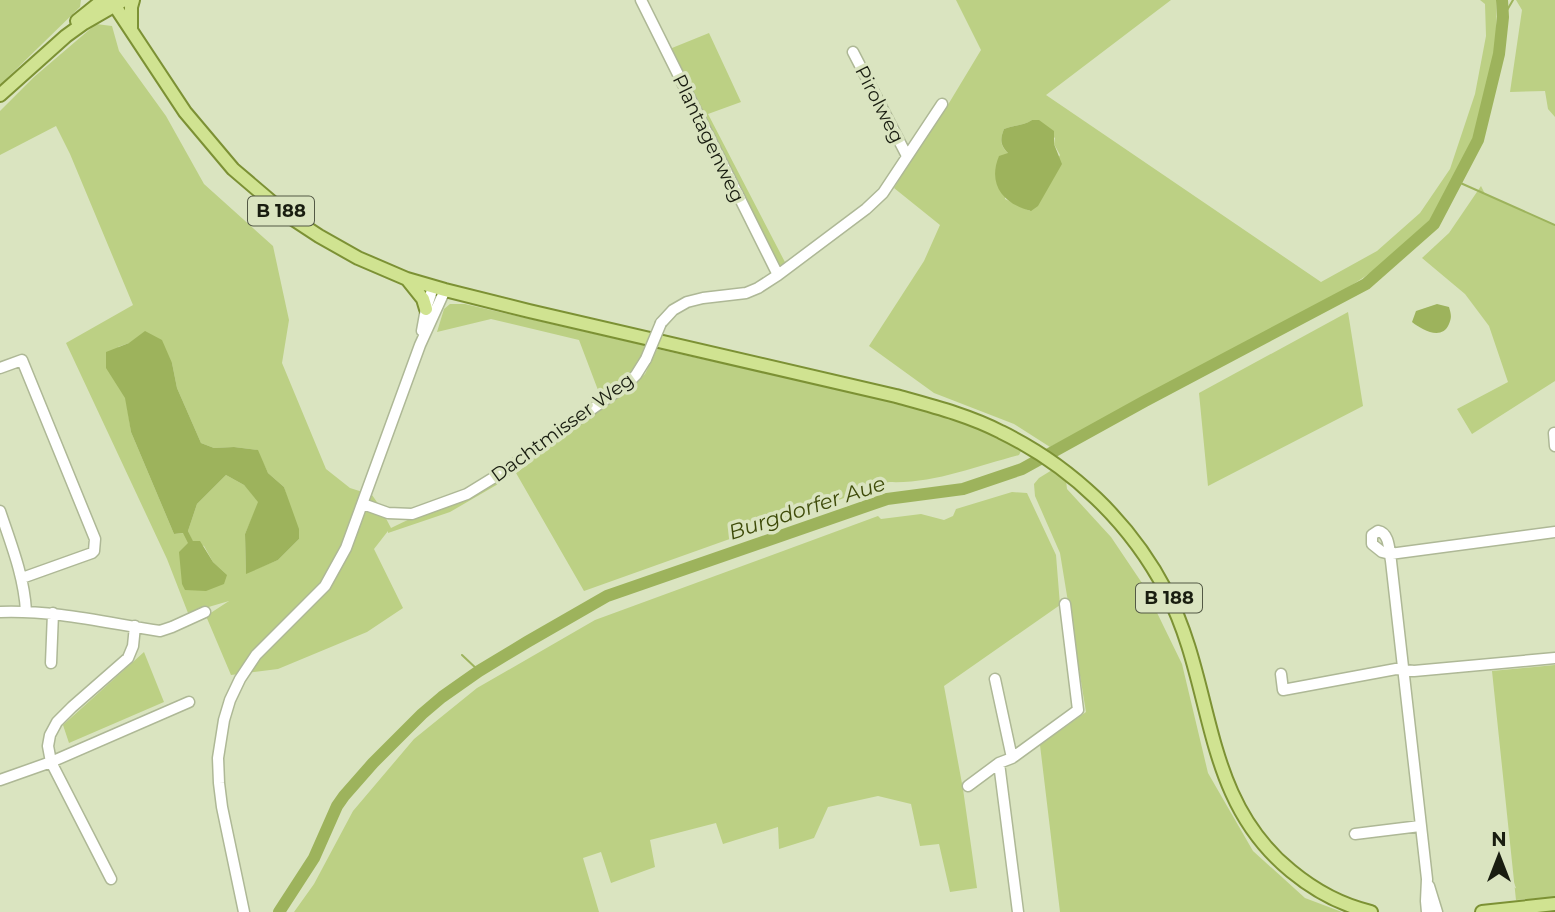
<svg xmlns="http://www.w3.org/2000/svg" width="1555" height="912" font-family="Montserrat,sans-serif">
<rect width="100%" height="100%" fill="#dae4c0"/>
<!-- green -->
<path fill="#bcd084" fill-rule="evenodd" d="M0 0H81L80 7 0 85Z
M956 0H1171L1046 95 1321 282 1377 251 1420 213 1450 169 1475 94 1486 36 1485 4 1480 0H1496C1499 49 1489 107 1468 152 1463 163 1456 174 1450 185 1444 197 1438 212 1429 222 1401 253 1367 276 1332 298L1050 447 1014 424 934 393 869 346 924 261 940 225 894 188 925 137 943 113 981 50ZM1032 120 1055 138 1054 144 1060 155 1030 211 1005 199 1008 153C1000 146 1000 139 1004 129 1014 125 1023 126 1032 120Z
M1516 0H1555V117L1548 109 1545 91 1510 92 1522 10Z
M96 24 112 26 119 51 166 116 204 184 273 246 289 320 282 363 326 469 350 488 372 495 379 505 391 528 501 475 505 480 450 512 388 533V531L374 549 403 608 367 632 278 669 231 675 206 616 229 601 188 613 167 559 66 343 133 305 70 154 56 126 0 155V111L34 77ZM129 343 172 363 177 388 201 443 214 448 234 447 257 450 268 473 284 487 299 539 278 560 246 573 245 534 259 502 244 485 226 475 197 504 188 531 193 542 204 546 213 562 227 575 189 543 184 533 174 534 131 432 118 347Z
M709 33 741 102 708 114 787 266 781 269 775 264 670 52 672 48Z
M1481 186 1485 194 1555 225V381L1472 434 1457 409 1508 382 1489 326 1465 294 1422 258 1449 233Z
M450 304H465L647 346 630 375 601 398 579 340 491 319 437 332 444 309Z
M1348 312 1363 406 1208 486 1199 393Z
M657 349 927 409C960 420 991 433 1022 449L1019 455C977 466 933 484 889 482L584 591 516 473 530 463 538 451 631 386 645 374Z
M1052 470 1066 480 1067 489 1111 537 1144 586 1182 664 1208 773 1253 851 1305 898 1342 912H1060L1040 745 1086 712 1060 553 1035 496 1034 484 1039 478Z
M1012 492 1027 493 1056 555 1060 605 944 686 963 789 977 888 950 892 939 844 920 846 911 804 878 796 828 807 814 838 779 849 778 827 723 844 716 823 650 840 655 867 611 883 601 852 583 858 599 912H294L314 884 353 811 414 739 477 688 595 620 878 516 881 519 921 514 944 520 953 516 956 509Z
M144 652 164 702 69 743 63 725Z
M1555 665V897L1516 900 1492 671Z"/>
<!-- water -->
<path fill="#9db35c" d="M1032 120H1039L1054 131V144L1062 164 1038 206 1031 211C1004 204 987 185 999 156L1008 153C1000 145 1000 139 1004 129 1014 125 1023 126 1032 120Z
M1437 304 1449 307C1451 314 1452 317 1449 324 1442 341 1422 330 1412 322L1416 311Z
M145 331 162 340 172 363 177 388 201 443 214 448 234 447 258 450 268 473 284 487 299 529V539L278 560 246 574 245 534 258 502 244 485 226 475 197 504 188 531 193 541H200L213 562 227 575 224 584 206 591 185 590 182 584 179 552 188 543 183 533 174 534 131 432 125 398 106 368V352L129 343Z"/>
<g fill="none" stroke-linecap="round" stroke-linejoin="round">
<!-- stream -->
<path stroke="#9db35c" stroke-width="2" d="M1503 17 1513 0
M1456 181 1555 225
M462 655 479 671"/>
<!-- river -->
<path stroke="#9db35c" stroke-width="12" d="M279 912 314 858 337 806 344 796 373 763 422 714 442 697 479 671 527 642 607 596 887 499 963 489 1022 469 1145 401 1366 284 1434 224 1478 140 1499 54 1503 17 1502 0"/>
<defs>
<path id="minor" d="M641 0 778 275
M853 52 907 156
M661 323 673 310 687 302 703 298 746 293 758 288 778 275 866 209 883 193 942 104
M422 331 426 309 433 287
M0 368 22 360 95 539 94 551 92 553 22 578
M1554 433 1555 446
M363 504 388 513 412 514 467 494 506 470 626 385 636 375 646 359
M0 511C11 544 24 576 26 611
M0 612C55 610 107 623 160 631L172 627 205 612
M51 663 53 613
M1281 674 1283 690 1396 669 1414 671 1555 658
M995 679 1012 758
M0 780 51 762 189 702
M968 786 999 763
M1355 834 1420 826
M111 879 51 762 48 746 50 735 57 722 72 707 128 658 133 646 135 626
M1429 886 1437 912
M244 912 222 807 219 783 218 758 224 720 230 700 240 679 256 655 325 586 346 548 420 345 445 290
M1018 912 999 763 1012 758 1078 710 1065 604
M1427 912 1426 901 1427 879 1391 561C1389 551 1390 533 1378 531L1372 535V544L1382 552 1390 554 1555 532"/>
<path id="major" d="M111 0 185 112 233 169 287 215 319 236 358 258 407 279 445 290 529 311 896 396C932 406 968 415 1001 432 1071 466 1130 522 1166 591 1216 687 1200 797 1291 871 1314 890 1341 905 1371 912
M77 21 103 0
M131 29V7L133 0
M0 95 66 36 84 23 124 0
M407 279 423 299 426 309
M1482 912 1555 904"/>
</defs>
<!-- minor casing -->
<use href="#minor" stroke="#aeb896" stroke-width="13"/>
<!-- major casing -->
<use href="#major" stroke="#7c9134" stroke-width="16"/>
<!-- minor -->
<use href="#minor" stroke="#fff" stroke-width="10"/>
<!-- major -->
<use href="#major" stroke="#d0e391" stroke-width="12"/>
<defs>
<path id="minor-bridge" d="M646 359 661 323"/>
</defs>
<!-- minor-bridge casing -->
<use href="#minor-bridge" stroke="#aeb896" stroke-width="13" stroke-linecap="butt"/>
<!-- minor-bridge -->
<use href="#minor-bridge" stroke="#fff" stroke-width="10"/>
</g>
<g text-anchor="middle" stroke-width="7" stroke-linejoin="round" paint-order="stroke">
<!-- shield labels -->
<g fill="#dae4c0" stroke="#535945" stroke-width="2">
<rect x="248" y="196.5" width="66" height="29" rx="5"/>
<rect x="1136" y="583.5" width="66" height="29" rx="5"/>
</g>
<g font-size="18" font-weight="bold" fill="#191d10">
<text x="281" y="217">B 188</text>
<text x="1169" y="604">B 188</text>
</g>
<!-- street labels -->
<g font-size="19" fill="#191d10" stroke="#dae4c0">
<text transform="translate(880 104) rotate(63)" y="7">Pirolweg</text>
<text transform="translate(709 138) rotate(64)" y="7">Plantagenweg</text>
<text transform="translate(562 427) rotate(-36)" y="7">Dachtmisser Weg</text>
</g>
<!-- water labels -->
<g font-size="21" font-style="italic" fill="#3e4b09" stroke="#dae4c0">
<text transform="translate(807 508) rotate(-18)" y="7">Burgdorfer Aue</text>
</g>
</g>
<!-- north arrow -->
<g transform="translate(1499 856)" stroke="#dae4c0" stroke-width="5" paint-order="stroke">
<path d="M0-5L12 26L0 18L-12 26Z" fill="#191d10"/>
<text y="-10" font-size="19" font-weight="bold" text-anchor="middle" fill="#191d10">N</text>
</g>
</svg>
